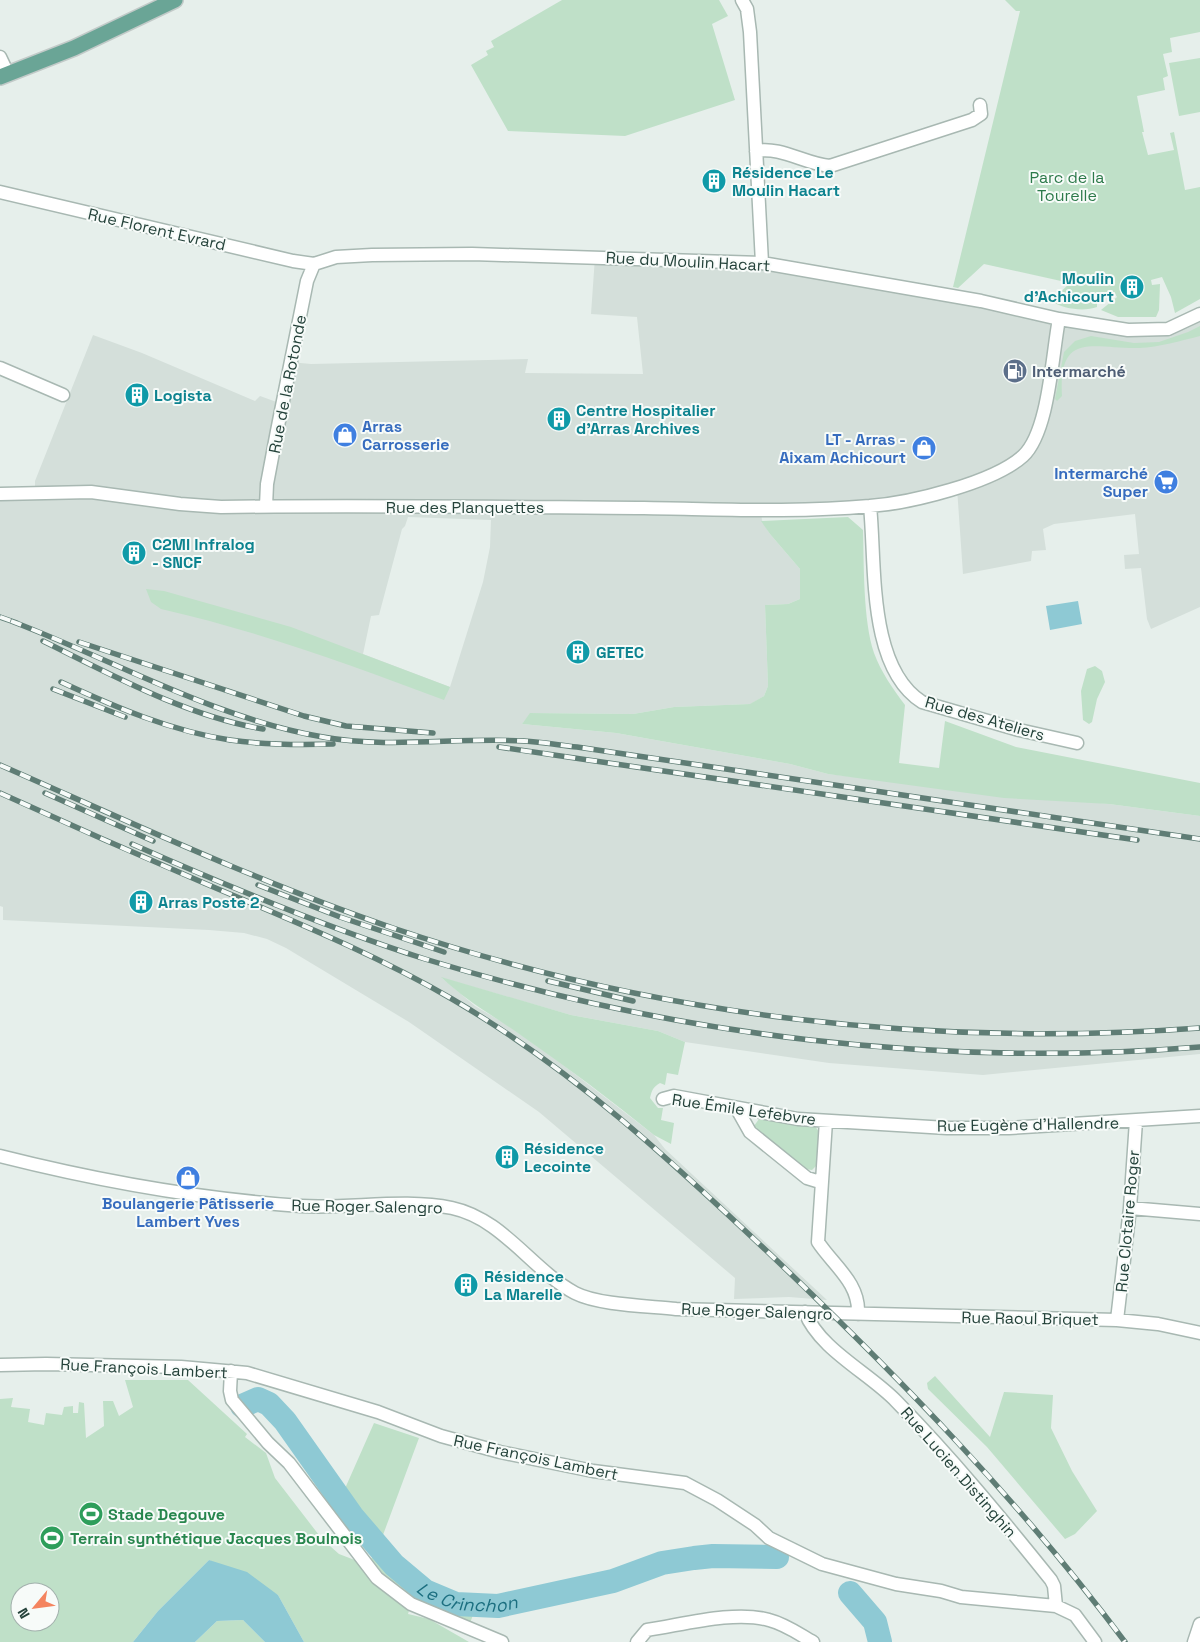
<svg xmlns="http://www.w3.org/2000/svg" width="1200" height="1642" font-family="'Space Grotesk',sans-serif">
<rect width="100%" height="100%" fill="#e6efeb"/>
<!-- built -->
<path fill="#d4dfda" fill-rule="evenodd" d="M595 257 762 263 1141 331 1200 314V607L1151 629 1147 619 1141 568 1125 569 1124 555 1139 554 1135 514 1054 524 1043 529 1046 550 1032 551 1031 561 963 574 957 488 897 502 761 510 762 521 770 534 800 569V599L788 604 765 605 768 686 764 696 751 704 674 707 633 714 531 713 522 724 616 733 790 764 828 774 1109 804 1200 816V1054L983 1075 829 1063 685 1042 658 1031 571 1015 442 978 475 1006 504 1023 558 1061 654 1135 665 1149 827 1300 789 1297 734 1299 735 1278 539 1112 409 1022 286 948 267 939 244 933 209 930 3 920V907L0 906V494L35 493V481L93 335 142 353 255 401 260 396 282 404 290 362 311 364 528 359 525 373 643 374 637 317 591 314ZM408 517 491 520 490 547 483 582 450 687 363 654 371 616 379 615 402 529 405 526Z"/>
<!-- green -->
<path fill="#bfe0c8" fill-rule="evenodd" d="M562 0H719L728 16 712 24 735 100 625 136 508 131 471 65 488 55 486 51 494 47 491 41Z
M1005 0H1200V32L1170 38 1172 52 1163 54 1168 76 1163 78 1165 90 1137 96 1144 132H1142L1148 155 1174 150 1170 133 1174 132 1185 190 1200 187V299L1175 313 1171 297 1162 277 1151 280 1152 285 1160 284 1159 310 1156 317H1118L1101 310 1117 297 1114 292 1097 300V307C1084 312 1063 309 1051 301L1070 283 984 264 958 288 953 287 1020 11H1016Z
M1200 58V112L1179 116 1169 63Z
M1200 326V336C1180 341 1160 347 1139 348 1093 349 1058 330 1062 396L1057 401 1055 399 1064 352 1075 341 1091 336 1134 343 1159 342 1188 332Z
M848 517 863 530C864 565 863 620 874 653 881 672 893 689 905 705L899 763 939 768 945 721 1016 747 1200 783V816L1109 804 1004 798 828 774 790 764 616 733 522 724 530 713 633 714 674 707 750 704 764 696 768 686 765 605 788 604 800 599V569L770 534 761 521Z
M146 589 164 591 291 627 450 687 444 700C351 665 258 631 161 609L151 602Z
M1095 666 1102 671 1105 682 1097 699 1092 722 1089 724 1083 720 1081 691 1087 669Z
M441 977 571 1015 658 1031 685 1042 678 1075 667 1073 665 1085 660 1083C653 1087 652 1090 650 1098L658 1108H663L661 1120 674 1123 671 1144 654 1135C611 1100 567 1067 522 1036 494 1016 466 1001 441 977Z
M759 1119 815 1126 819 1132 816 1166 812 1170 805 1169 759 1133 754 1126Z
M935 1376 990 1437 1004 1392 1053 1395 1051 1428 1072 1471 1097 1511 1075 1534 1065 1539 987 1447 928 1389 927 1383Z
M125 1380H188L247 1434 245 1437 266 1453 275 1478 322 1539 339 1554 365 1564 375 1555 358 1535 291 1441 266 1411 256 1408 246 1414 237 1403C249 1393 257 1392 273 1393L343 1493 374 1423 419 1438 380 1543 428 1588 455 1601 469 1604 496 1603 588 1585 665 1560 700 1555 775 1551 779 1559C743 1561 706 1556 669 1563 652 1566 637 1578 620 1583 577 1597 520 1609 475 1610L468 1628 411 1604 408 1614 429 1619 469 1642H304L278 1595 209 1560 158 1611 133 1642H0V1399L13 1398 11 1407 30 1409 28 1422 44 1425 46 1413 62 1415 64 1407 73 1406V1413H78L79 1402 84 1403 86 1438 104 1426 103 1401H113L119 1416 133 1407ZM20 1592H50V1622H20Z
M851 1592 872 1616 880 1642H876L870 1620 848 1595Z
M243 1620 265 1642H195L217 1621Z"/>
<!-- water -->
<path fill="#8ec9d4" d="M1078 601 1082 624 1050 630 1046 606Z
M209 1560 247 1572 278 1595 304 1642H265L243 1620 217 1621 195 1642H133L158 1611Z"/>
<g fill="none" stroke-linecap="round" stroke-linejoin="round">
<!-- river -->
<g stroke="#8ec9d4" stroke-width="24">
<path id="s1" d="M242 1406 258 1399 269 1404 285 1421 352 1516 394 1565 425 1591 456 1604 498 1606 613 1581 662 1563 694 1558 713 1556 777 1557"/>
<path d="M850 1593 875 1622 880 1642"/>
</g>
<defs>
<path id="minor" d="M742 0 747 9 750 32 762 263
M0 57 8 74
M756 151C781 146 805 164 830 166L972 120 981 114 980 105
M0 192 293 261 314 264
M314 264 336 257 372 255 472 254 762 263 981 301 1059 319 1128 330 1168 329 1200 314
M0 368 63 395
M0 494 91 492 180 504 221 507C362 505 503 507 644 508 719 509 795 513 870 506 910 503 993 483 1023 456 1049 432 1052 355 1059 319
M266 506 267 484 277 431 307 281 314 264
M870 506C876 563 867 667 922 702L1019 730 1077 743
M663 1099 674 1096 798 1119 947 1128H1009L1200 1116
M737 1109 750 1132 807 1178 820 1182
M826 1121 818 1242C833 1265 860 1283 858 1314
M0 1156C99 1181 200 1199 301 1206 351 1209 404 1198 452 1208 503 1219 531 1269 575 1293 598 1305 649 1306 676 1309L1117 1320 1158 1324 1200 1333
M1130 1208 1200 1214
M805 1312C819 1349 869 1373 896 1401 951 1457 1002 1519 1051 1580L1054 1586 1056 1606
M1117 1320 1130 1208 1136 1121
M0 1365 46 1364 181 1367 247 1373 378 1412 441 1436 500 1452 593 1471 685 1483 717 1500 755 1525 769 1538 822 1564 896 1584 941 1591 961 1597 1056 1606 1075 1615 1095 1642
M231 1371 230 1391 232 1400 268 1443 289 1463 377 1578 411 1604 502 1642
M637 1642 647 1630C682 1625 734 1610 769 1620 785 1624 799 1634 813 1642
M1194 1642 1200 1624"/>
<path id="major" d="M0 77 74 48 175 0"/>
</defs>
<!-- minor casing -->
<use href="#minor" stroke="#a8b8b2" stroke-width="15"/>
<!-- major casing -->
<use href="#major" stroke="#c2cac8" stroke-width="18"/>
<!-- minor -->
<use href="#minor" stroke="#fff" stroke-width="12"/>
<!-- major -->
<use href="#major" stroke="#6aa596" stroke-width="15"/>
<defs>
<path id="rail" d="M0 617 17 623
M11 621C114 660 213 718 323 737 390 749 457 737 524 741 541 742 559 745 577 747L1200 839
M43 641C112 675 186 716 263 729
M79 642 304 716 346 726 433 733
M61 682C115 707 171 731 230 740 264 745 299 745 333 744
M53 689 125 717
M499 747 1137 840
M0 765C130 822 258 882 393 928 653 1016 927 1048 1200 1028
M0 793C68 824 136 854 204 883 288 919 373 953 452 999 575 1071 668 1158 771 1255 898 1376 1020 1501 1125 1642
M45 793 153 841
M132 844C227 886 325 927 425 959 676 1036 938 1068 1200 1047
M258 885 340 917 444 952
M548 981 633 1001"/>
</defs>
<!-- rail casing -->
<use href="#rail" stroke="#5f7d75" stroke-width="5.5"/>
<!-- rail -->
<use href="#rail" stroke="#f7fbf9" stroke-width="4" stroke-dasharray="11" stroke-linecap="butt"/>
</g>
<!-- icons -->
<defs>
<symbol id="building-disc" viewBox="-11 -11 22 22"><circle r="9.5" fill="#0f9aa8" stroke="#f7fbf9"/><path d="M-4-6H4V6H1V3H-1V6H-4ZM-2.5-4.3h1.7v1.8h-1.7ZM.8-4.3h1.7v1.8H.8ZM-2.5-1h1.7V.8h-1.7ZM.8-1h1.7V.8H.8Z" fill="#fff"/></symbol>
<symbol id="fuel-disc" viewBox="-11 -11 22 22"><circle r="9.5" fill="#5c6f8a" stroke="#f7fbf9"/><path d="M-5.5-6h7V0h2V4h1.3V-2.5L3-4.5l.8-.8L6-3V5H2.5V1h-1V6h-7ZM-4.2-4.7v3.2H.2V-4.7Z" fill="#fff"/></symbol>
<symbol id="shop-disc" viewBox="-11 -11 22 22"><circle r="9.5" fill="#3f7fe0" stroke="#f7fbf9"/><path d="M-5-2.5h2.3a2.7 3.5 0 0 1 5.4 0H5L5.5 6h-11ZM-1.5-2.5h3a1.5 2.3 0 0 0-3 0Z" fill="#fff"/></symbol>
<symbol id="supermarket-disc" viewBox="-11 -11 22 22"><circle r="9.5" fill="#3f7fe0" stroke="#f7fbf9"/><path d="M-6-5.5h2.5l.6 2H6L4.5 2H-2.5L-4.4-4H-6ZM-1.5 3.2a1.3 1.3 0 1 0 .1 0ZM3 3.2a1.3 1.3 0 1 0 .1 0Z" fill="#fff"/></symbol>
<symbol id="stadium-disc" viewBox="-11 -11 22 22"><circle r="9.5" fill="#2e9e5b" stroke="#f7fbf9"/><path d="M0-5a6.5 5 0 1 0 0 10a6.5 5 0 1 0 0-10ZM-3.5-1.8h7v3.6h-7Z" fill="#fff"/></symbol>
</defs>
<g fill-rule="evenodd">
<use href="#building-disc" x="700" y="167" width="28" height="28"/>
<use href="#building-disc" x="1118" y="273" width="28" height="28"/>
<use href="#fuel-disc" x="1001" y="357" width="28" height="28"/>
<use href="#building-disc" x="123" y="381" width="28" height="28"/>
<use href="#building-disc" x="545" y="405" width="28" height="28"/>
<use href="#shop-disc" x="331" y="421" width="28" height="28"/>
<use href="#shop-disc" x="910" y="434" width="28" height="28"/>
<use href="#supermarket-disc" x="1152" y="468" width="28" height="28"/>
<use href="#building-disc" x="120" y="539" width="28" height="28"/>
<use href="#building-disc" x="564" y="638" width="28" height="28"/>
<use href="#building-disc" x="127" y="888" width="28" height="28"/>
<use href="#building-disc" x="493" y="1143" width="28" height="28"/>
<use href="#shop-disc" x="174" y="1164" width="28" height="28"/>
<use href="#building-disc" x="452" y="1271" width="28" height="28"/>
<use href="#stadium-disc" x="77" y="1500" width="28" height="28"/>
<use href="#stadium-disc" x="38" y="1524" width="28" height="28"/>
</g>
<g text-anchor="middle" stroke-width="4" stroke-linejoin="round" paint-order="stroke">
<!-- culture labels -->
<g font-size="16" font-weight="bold" fill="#0d838f" stroke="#f7fbf9" text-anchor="start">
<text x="732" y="178">Résidence Le<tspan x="732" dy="18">Moulin Hacart</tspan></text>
<text x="1114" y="284" text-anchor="end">Moulin<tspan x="1114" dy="18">d'Achicourt</tspan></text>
<text x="154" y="401">Logista</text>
<text x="576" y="416">Centre Hospitalier<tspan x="576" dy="18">d'Arras Archives</tspan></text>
<text x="152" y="550">C2MI Infralog<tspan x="152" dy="18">- SNCF</tspan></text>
<text x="596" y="658">GETEC</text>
<text x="158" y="908">Arras Poste 2</text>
<text x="524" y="1154">Résidence<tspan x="524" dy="18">Lecointe</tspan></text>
<text x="484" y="1282">Résidence<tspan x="484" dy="18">La Marelle</tspan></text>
</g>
<!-- park labels -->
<g font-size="16" fill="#2d7a4b" stroke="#f7fbf9">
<text x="1067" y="183">Parc de la<tspan x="1067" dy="18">Tourelle</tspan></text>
</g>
<!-- street labels -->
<g font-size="16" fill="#24423a" stroke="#f7fbf9">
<text transform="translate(157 229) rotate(13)" y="6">Rue Florent Evrard</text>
<text transform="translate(688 261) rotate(3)" y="6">Rue du Moulin Hacart</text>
<text transform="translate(287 384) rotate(-79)" y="6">Rue de la Rotonde</text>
<text x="465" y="513">Rue des Planquettes</text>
<text transform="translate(985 718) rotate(16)" y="6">Rue des Ateliers</text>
<text transform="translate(744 1109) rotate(8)" y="6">Rue Émile Lefebvre</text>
<text transform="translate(1028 1124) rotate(-1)" y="6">Rue Eugène d'Hallendre</text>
<text transform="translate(367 1206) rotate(1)" y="6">Rue Roger Salengro</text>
<text transform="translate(1127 1221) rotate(-85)" y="6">Rue Clotaire Roger</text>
<text transform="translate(757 1311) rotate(2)" y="6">Rue Roger Salengro</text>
<text transform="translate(1030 1318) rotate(1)" y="6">Rue Raoul Briquet</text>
<text transform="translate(144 1368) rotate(3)" y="6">Rue François Lambert</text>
<text transform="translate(536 1457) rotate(12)" y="6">Rue François Lambert</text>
<text transform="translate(959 1472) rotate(49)" y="6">Rue Lucien Distinghin</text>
</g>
<!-- service labels -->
<g font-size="16" font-weight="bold" fill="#4e5e75" stroke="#f7fbf9" text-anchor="start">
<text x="1032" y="377">Intermarché</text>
</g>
<!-- shop labels -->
<g font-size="16" font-weight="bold" fill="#366cbe" stroke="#f7fbf9" text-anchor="end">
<text x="362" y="432" text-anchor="start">Arras<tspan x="362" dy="18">Carrosserie</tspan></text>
<text x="906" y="445">LT - Arras -<tspan x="906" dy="18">Aixam Achicourt</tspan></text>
<text x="1148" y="479">Intermarché<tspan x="1148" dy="18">Super</tspan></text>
<text x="188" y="1209" text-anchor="middle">Boulangerie Pâtisserie<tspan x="188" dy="18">Lambert Yves</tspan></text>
</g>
<!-- leisure labels -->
<g font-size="16" font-weight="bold" fill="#27864d" stroke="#f7fbf9" text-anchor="start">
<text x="108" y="1520">Stade Degouve</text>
<text x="70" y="1544">Terrain synthétique Jacques Boulnois</text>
</g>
<!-- water labels -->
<g font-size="18" font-style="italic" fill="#1c6f80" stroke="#f7fbf9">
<text dy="6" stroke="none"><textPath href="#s1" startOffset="318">Le Crinchon</textPath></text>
</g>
</g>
<!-- north arrow -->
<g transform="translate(35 1607) rotate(241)"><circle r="24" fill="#f7fbf9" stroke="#a3b1ad"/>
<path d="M0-4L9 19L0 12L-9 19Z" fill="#f4845f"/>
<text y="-8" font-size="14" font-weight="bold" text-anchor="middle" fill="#24423a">N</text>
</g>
</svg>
